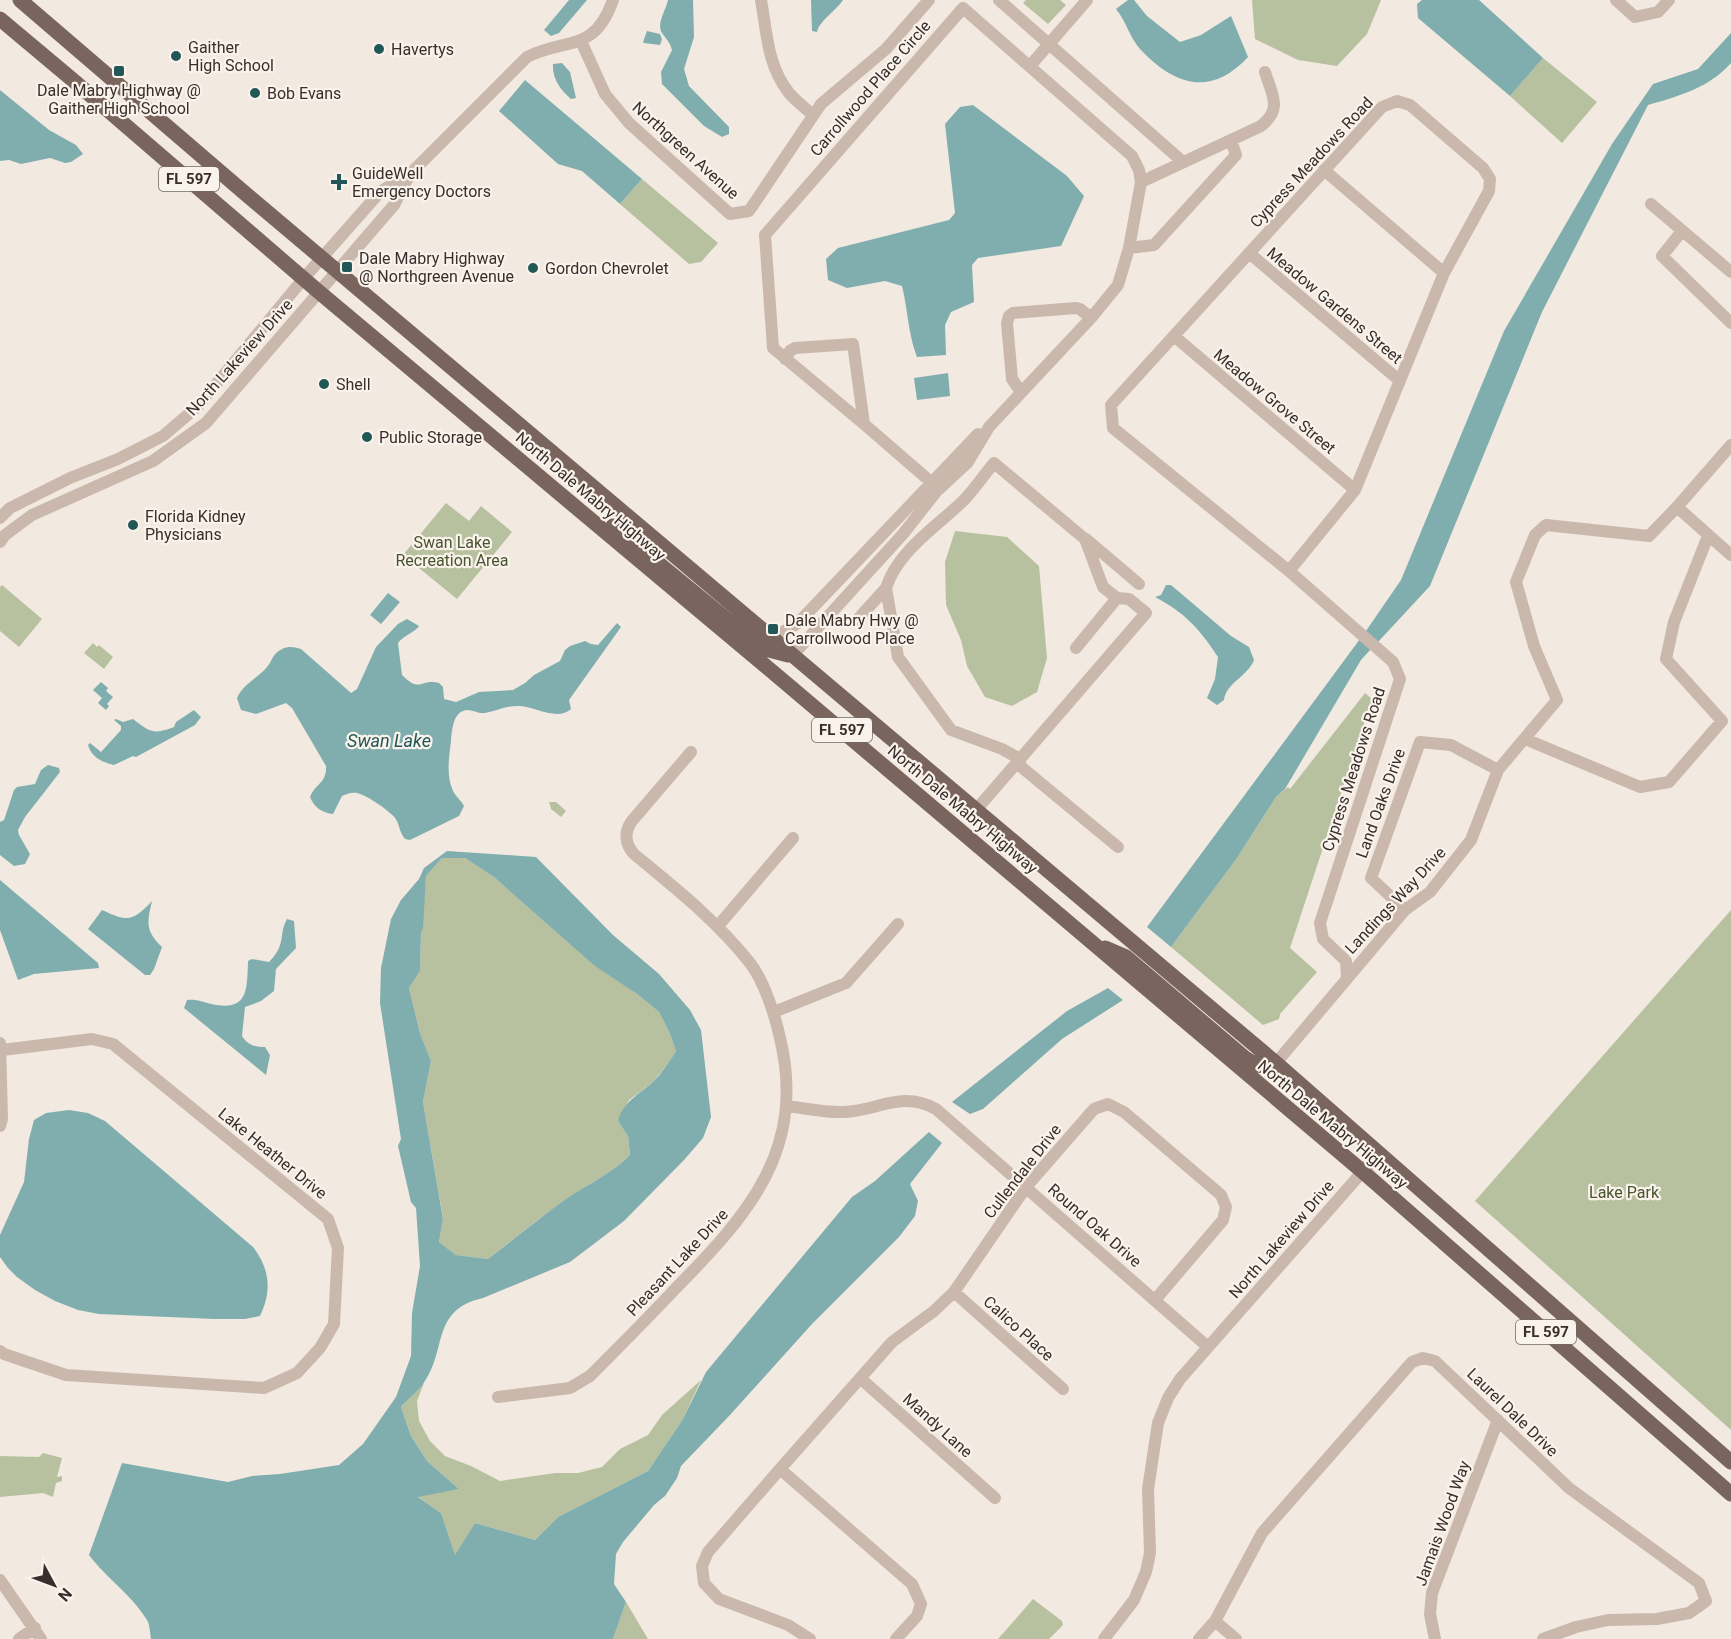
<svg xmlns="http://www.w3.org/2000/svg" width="1731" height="1639" font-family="Roboto,sans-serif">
<rect width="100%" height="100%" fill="#f2e9e0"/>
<!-- green -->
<path fill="#b7c1a0" d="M1026 0H1060L1066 5 1048 24 1023 3Z
M1252 0H1381L1367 34 1337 66 1298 60 1255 39Z
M1543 58 1597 102 1562 143 1510 96Z
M642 179 718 243 701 262 689 264 620 204Z
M446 503 469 521 481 506 512 532 457 599 403 555Z
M955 531 1007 537 1039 566 1047 658 1037 692 1012 706 985 697 967 666 961 640 946 605 945 562Z
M2 585 42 619 19 647 0 631V587Z
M93 643 97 647 99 645 113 657 104 669 84 653Z
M1365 693 1372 699 1290 948 1317 972 1280 1014 1279 1019 1263 1025 1171 947 1237 858 1276 797 1288 787 1290 789Z
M549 802H556L566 811 561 817 551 809Z
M442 858H465L495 878 595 965 637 994 659 1012 670 1034 676 1051 667 1065 653 1082 629 1100 618 1121 628 1136 630 1155C614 1171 592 1182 573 1195 544 1215 516 1236 488 1259L456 1255 439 1242 443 1218 423 1102 431 1061 420 1033 409 988 420 971 421 933 426 876Z
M1731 910V1430L1475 1201Z
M701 1380 683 1419 648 1471 558 1517 535 1540 475 1523 455 1556 441 1513 417 1496 459 1489 427 1461 411 1436 401 1407 424 1383 417 1401 419 1421 430 1441 445 1456 471 1466 500 1481 556 1473H578L602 1467 620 1449 648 1435 662 1415Z
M43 1453 62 1458 57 1477 62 1476V1481L56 1483 53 1497 43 1493 0 1497V1456L39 1457Z
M1033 1599 1062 1621 1063 1625 1049 1639H998Z
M626 1602 648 1639H613Z"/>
<!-- water -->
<path fill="#80aeae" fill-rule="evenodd" d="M569 0H587L559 33 551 36 544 30Z
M668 0H693L694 37 684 69 689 86 729 127V134L722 137 704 126 662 84 661 72 672 50C670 42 666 39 662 33 656 24 666 10 668 0Z
M811 0H843C836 11 819 21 817 32L812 31Z
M1128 0H1134L1147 16 1180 42 1201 35 1231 16 1248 57C1211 97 1175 86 1140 49 1130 38 1126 21 1116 9Z
M1422 0H1479L1543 58 1510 96 1418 18 1417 4Z
M647 31 660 34 662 39 660 45 644 43 643 42Z
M1731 33V63C1709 88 1679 96 1648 105L1542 312 1430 586 1378 642 1366 631 1401 580 1504 331 1612 144 1653 84 1698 69Z
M562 63 570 72 576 98 571 99C560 90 552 78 553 64Z
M525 80 642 179 620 204 582 171 558 164 499 111Z
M0 90 49 130 76 145 83 154 71 162 65 163 50 158 21 164 9 160 0 161Z
M973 105 1067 176 1084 196 1061 246 978 258 972 265 974 302 951 312 945 325 946 355 917 357C908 334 908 310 902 286L885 281 847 288 828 280 826 259 838 248 949 220 955 213 945 124 960 107Z
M948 373 950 396 917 400 914 378Z
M1166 585H1171L1231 636 1249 647 1254 660C1248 676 1226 683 1224 700L1217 705 1207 698 1215 679 1218 657C1199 628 1185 613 1155 597L1161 595Z
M388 593 400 602 381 624 370 615Z
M407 619 419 626C414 633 404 635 398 643L402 675C421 694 420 678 439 683L443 687 444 699 456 702 479 692 513 690 525 683 534 675 560 661 565 650 570 646 585 641 591 644 598 645 617 623 621 627 569 700 571 709C557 722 533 705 517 706 506 706 496 711 485 713 479 714 473 710 467 710 453 711 452 730 451 741 449 757 446 776 453 791 456 797 461 800 464 806L459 816 410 840 405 839C400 833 400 828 397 821 394 813 365 794 357 793 351 792 347 794 342 796L333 814C322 813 314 807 310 797 316 783 327 783 326 766L292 708 286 703 256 714 241 710 237 698C243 684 258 678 267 667 273 660 272 654 282 649 289 646 294 647 301 649L351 693 357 689 376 647 398 624Z
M1360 639 1371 649 1361 660 1285 789 1276 797 1237 858 1171 947 1147 927Z
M101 682 108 688 106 691 113 697 107 704 109 706 106 710 98 703 102 698 93 690Z
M194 710 201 717 195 725 136 757 133 756 114 765C102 762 92 758 88 745L90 743 101 752 121 730V726L114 720 116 719 123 722 133 719C150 732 153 735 174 727L176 722Z
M48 765 59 768 60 772 25 817 18 830 19 835 30 854 25 864 14 866 0 855V822L4 820 14 790 17 787 35 784 41 770Z
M447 851 536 857 613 935 659 974 690 1010 701 1030 711 1117 703 1138 684 1160 624 1221 570 1262 483 1298C430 1310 448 1350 423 1384 417 1392 408 1399 401 1407L411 1436 427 1461 459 1489 418 1497 441 1513 455 1555 475 1523 535 1540 558 1517 648 1471 683 1419 706 1372 852 1197 875 1181 929 1132 942 1143 910 1184 918 1201 915 1216 899 1237 812 1324 729 1416 681 1466 677 1478 665 1496 654 1505 623 1542 616 1554 614 1584 626 1602 613 1639H151C150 1633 150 1625 147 1620 132 1595 106 1578 89 1555L122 1463 228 1482 252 1476 280 1474 339 1465 363 1444 396 1397 411 1356 412 1313 420 1266 416 1208 411 1202 398 1146 401 1139 380 1003 381 968 391 919 401 900 419 879 424 868ZM442 858H465L495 878 595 966 637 994 659 1012 670 1034 676 1051C669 1062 662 1073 653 1082 639 1094 623 1102 618 1121L628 1136 630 1155C613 1172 589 1184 569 1197 541 1217 515 1238 488 1259L456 1255 439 1242 443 1219 423 1102 431 1061 420 1033 409 988 420 971 421 933 423 928 426 876Z
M0 880 98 963 99 968 34 974 18 980 0 930Z
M152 901C147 922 145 931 162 947L154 969 150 975H145L88 929 102 910C128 922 132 922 152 901Z
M287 919 294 921 296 948 276 969 274 991 261 1001 245 1007 242 1036C248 1045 254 1047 265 1047L270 1055 266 1075 184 1008 187 1000C197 999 202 1002 211 1004 248 1012 247 991 248 961L252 959 269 962C287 944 278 935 287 919Z
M1108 988 1123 1000 1062 1039 983 1109 970 1114 952 1102 1067 1011Z
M69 1110 88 1113 105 1121 253 1247C270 1269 272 1291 260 1316L245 1319H215L99 1314 78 1310 55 1301 35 1290 17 1277 8 1268 0 1257V1235L24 1182 29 1139 34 1120 46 1113Z"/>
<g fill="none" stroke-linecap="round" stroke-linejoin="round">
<!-- minor -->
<path stroke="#cab8ac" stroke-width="12" d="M761 0C767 33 767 65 789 93 796 101 805 108 813 115
M999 0 1183 162
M1616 0 1635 17 1658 12 1669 0
M963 8 1132 156 1139 170 1141 182 1129 248 1118 285 1091 318 989 427 968 462 939 489 864 424 773 348 765 235Z
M581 41 605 94 629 123 730 214 749 211 821 104 886 49 929 0
M1030 66 1087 0
M1324 170 1444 273
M1141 182 1261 126C1283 109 1272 95 1265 72
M1651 204 1731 272
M1682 231 1662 256 1731 323
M1129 248 1154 245 1236 155 1231 140
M1249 253 1400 381
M1174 336 1355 490
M785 359 790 351 795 348 853 344 864 424
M1021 392 1012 379 1007 323 1009 316 1013 313 1076 308 1080 309 1091 318
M1677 507 1731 555
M0 518 10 508 70 478 118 459 163 436 198 406 304 278 380 192 410 174 527 57C566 37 594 54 613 0
M1086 539 1139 584
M0 542 5 535 32 515 153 461 206 423 394 205 409 176
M1289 571 1355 490 1444 273 1489 191 1490 179 1483 168 1410 105 1397 101 1382 107 1111 405 1113 428 1289 571 1393 662 1400 679 1320 923 1323 939 1346 961 1347 977
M886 588C898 550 938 526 965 499 975 488 984 475 994 463L1085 539 1103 587 1117 598 1076 648
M1117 598 1129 599 1146 613 1020 759V766L1118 847
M857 620 886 588 898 657 951 730 1002 749 1020 759 976 810
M771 639 798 623 978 434
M792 656 903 534 943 483
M1525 739 1640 787 1669 782 1722 721 1666 659 1674 622 1708 536
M1405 910 1371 878 1420 742 1451 745 1498 770
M718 926 793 838
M774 1012 846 983 898 924
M1276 1063 1405 910 1430 892 1471 840 1498 770 1557 700 1534 646 1516 582 1535 535 1546 525 1649 536 1677 507 1731 445
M787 1106C805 1108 825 1113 844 1112 878 1111 901 1090 936 1109L1208 1347
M0 1126 2 1119 0 1043
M954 1292 1063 1389
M0 1351 4 1354 66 1375 264 1388 297 1373 320 1348 334 1324 338 1248 328 1219 113 1044 92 1039 2 1050
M860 1378 995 1498
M498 1397 570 1388 590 1376C619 1347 648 1318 676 1288 748 1215 807 1149 780 1038 775 1015 764 981 750 963 717 921 675 888 634 854 625 844 624 833 631 822L691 752
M780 1469 892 1342 934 1311 954 1292 1026 1187 1094 1109 1108 1104 1124 1112 1221 1195 1226 1207 1223 1220 1155 1300
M0 1580 41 1639
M1215 1621 1236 1639
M19 1639 35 1628
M810 1639 788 1625 719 1599 704 1583 702 1566 708 1552 780 1469 912 1584 921 1604 917 1616 896 1639
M1104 1639 1134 1600 1146 1572 1150 1553 1148 1489 1158 1423 1168 1398 1180 1379 1379 1153
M1199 1639 1215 1621 1262 1533 1412 1362 1423 1358 1435 1361 1569 1488 1699 1583 1706 1601 1689 1613 1657 1619 1608 1620 1576 1627 1543 1639
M1435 1639 1430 1614 1432 1593 1498 1420"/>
<!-- major -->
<path stroke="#79655d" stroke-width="15" d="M20 0 247 195 1276 1063 1731 1462
M0 19 74 81 319 292 781 679 1362 1171 1731 1494
M613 526 753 641 765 649 788 655
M1105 948 1126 957 1245 1058C1257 1066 1262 1068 1276 1063"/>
</g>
<!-- markers -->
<g fill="#225758" stroke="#faf3ec" stroke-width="2">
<circle cx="379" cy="49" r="6"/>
<circle cx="176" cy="56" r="6"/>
<rect x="113" y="65" width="12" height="12" rx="3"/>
<circle cx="255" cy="93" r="6"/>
<path d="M336 173h6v6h6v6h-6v6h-6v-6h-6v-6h6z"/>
<rect x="341" y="261" width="12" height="12" rx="3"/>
<circle cx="533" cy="268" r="6"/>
<circle cx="324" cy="384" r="6"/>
<circle cx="367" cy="437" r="6"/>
<circle cx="133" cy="525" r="6"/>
<rect x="767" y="623" width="12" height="12" rx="3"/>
</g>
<g text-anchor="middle" stroke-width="4.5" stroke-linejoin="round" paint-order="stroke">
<!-- shield labels -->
<g fill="#faf3ec" stroke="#726965" stroke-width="1.5">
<rect x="159" y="167" width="60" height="24" rx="4.5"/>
<rect x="812" y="718" width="60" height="24" rx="4.5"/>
<rect x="1516" y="1320" width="60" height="24" rx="4.5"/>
</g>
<g font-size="15" font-weight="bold" fill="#382e2b">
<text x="189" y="184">FL 597</text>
<text x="842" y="735">FL 597</text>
<text x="1546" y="1337">FL 597</text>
</g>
<!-- poi labels -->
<g font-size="16" fill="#382e2b" stroke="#faf3ec" text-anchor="start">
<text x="188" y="53">Gaither<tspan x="188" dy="18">High School</tspan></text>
<text x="391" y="55">Havertys</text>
<text x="119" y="96" text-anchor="middle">Dale Mabry Highway @<tspan x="119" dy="18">Gaither High School</tspan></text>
<text x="267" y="99">Bob Evans</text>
<text x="352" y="179">GuideWell<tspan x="352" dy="18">Emergency Doctors</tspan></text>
<text x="359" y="264">Dale Mabry Highway<tspan x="359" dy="18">@ Northgreen Avenue</tspan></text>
<text x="545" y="274">Gordon Chevrolet</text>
<text x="336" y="390">Shell</text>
<text x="379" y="443">Public Storage</text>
<text x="145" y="522">Florida Kidney<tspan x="145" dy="18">Physicians</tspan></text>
<text x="785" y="626">Dale Mabry Hwy @<tspan x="785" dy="18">Carrollwood Place</tspan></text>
</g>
<!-- street labels -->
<g font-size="16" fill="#382e2b" stroke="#faf3ec">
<text transform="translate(870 88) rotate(-49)" y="6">Carrollwood Place Circle</text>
<text transform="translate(686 150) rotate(42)" y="6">Northgreen Avenue</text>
<text transform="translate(1311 162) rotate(-47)" y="6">Cypress Meadows Road</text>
<text transform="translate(1335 305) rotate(40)" y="6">Meadow Gardens Street</text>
<text transform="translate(239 357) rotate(-48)" y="6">North Lakeview Drive</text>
<text transform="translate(1275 401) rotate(40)" y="6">Meadow Grove Street</text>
<text transform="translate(591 496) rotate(40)" y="6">North Dale Mabry Highway</text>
<text transform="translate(1353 769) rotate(-72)" y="6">Cypress Meadows Road</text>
<text transform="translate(1380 803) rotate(-70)" y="6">Land Oaks Drive</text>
<text transform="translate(963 809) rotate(40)" y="6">North Dale Mabry Highway</text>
<text transform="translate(1395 900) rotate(-47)" y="6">Landings Way Drive</text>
<text transform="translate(1333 1124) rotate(40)" y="6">North Dale Mabry Highway</text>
<text transform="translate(273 1153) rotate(39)" y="6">Lake Heather Drive</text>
<text transform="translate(1022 1171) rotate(-52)" y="6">Cullendale Drive</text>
<text transform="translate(1095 1225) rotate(41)" y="6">Round Oak Drive</text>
<text transform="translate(1281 1239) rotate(-49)" y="6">North Lakeview Drive</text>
<text transform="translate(677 1262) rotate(-47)" y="6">Pleasant Lake Drive</text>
<text transform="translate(1019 1328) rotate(42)" y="6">Calico Place</text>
<text transform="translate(1513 1412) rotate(44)" y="6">Laurel Dale Drive</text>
<text transform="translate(938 1425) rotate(42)" y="6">Mandy Lane</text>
<text transform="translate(1442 1523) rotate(-70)" y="6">Jamais Wood Way</text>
</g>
<!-- park labels -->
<g font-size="16" fill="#495530" stroke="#faf3ec">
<text x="452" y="548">Swan Lake<tspan x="452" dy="18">Recreation Area</tspan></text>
<text x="1624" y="1198">Lake Park</text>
</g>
<!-- water labels -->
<g font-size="18" font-style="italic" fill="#225758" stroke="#faf3ec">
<text x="389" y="747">Swan Lake</text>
</g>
</g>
<!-- north arrow -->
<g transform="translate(54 1585) rotate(131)" stroke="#faf3ec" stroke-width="4.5" paint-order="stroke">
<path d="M0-4.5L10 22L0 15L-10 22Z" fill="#382e2b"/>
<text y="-9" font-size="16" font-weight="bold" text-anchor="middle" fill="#382e2b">N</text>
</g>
</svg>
